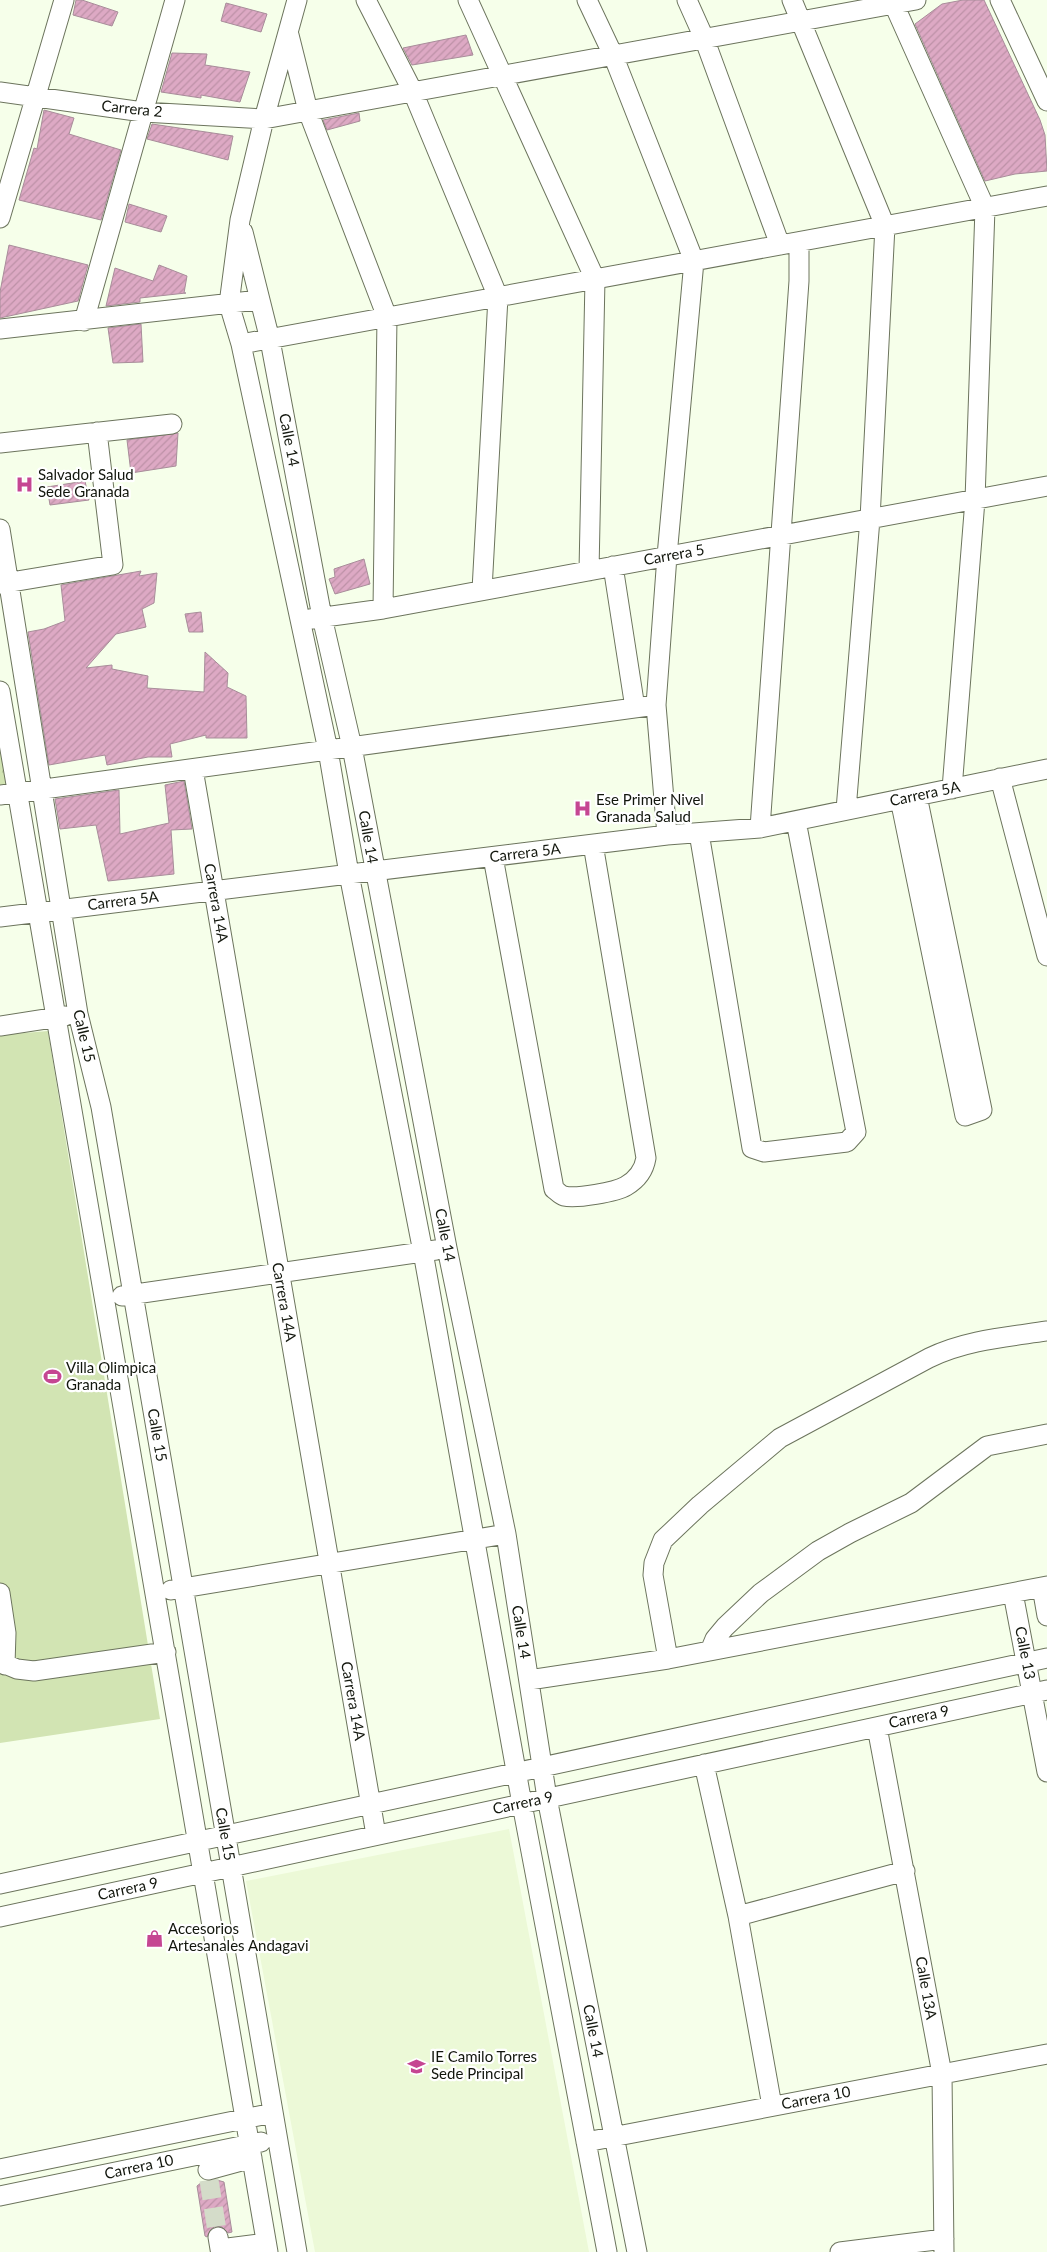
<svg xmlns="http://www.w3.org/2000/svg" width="1047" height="2252" font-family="Lato,sans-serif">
<defs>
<pattern id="forest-crowns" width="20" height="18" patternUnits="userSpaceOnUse" patternTransform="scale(1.25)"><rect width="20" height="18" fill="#d2e4b3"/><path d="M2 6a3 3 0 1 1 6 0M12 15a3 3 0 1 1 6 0" fill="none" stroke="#b3c399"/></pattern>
<pattern id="building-hatch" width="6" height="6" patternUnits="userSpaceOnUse" patternTransform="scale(1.25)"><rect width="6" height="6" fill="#dda9c4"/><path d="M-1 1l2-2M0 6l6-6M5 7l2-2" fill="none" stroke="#bd91a7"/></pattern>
</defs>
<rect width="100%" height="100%" fill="#f6ffea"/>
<!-- built -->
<path fill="#ecf9d7" d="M509 1829 589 2252H315L246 1881Z"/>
<!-- forest -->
<path fill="url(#forest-crowns)" d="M0 743 7 788 0 789Z"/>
<!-- park -->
<path fill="#d2e4b3" d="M48 1031 160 1719 0 1743V1035Z"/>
<!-- building -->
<path fill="url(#building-hatch)" stroke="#a88d9a" d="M76 0H82L118 12 112 26 73 15Z
M963 0H984L1040 120 1045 135 1047 171 1015 174 985 181 915 24 942 4Z
M226 3 267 14 261 32 221 21Z
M466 35 473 55 412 65 403 48Z
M172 53 207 54 205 65 250 72 240 102 201 95V98L161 92Z
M44 110 74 118 69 134 121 150 101 220 19 200 34 148 37 149Z
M359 113 360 121 327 130 323 120Z
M152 124 233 136 228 160 147 139Z
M129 204 167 216 161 232 125 222Z
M9 245 88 265 78 301 0 318V292Z
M159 265 187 276 184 293H186L140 298V302L106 306 115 268 153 281Z
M141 324 143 362 113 363 108 328Z
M178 433 176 466 131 473 127 440Z
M85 481 89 500 50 505 47 487Z
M364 559 370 584 335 594 329 579 335 577 334 569Z
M141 571 139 576 157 573 154 603 142 609 146 627 116 634 86 668 112 665V669L148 676 147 688 204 692 205 652 228 673 227 687 246 696 247 738H206V735L170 744 172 757H148L107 765 105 755 49 765 28 632 44 629 65 621 61 585Z
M201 612 203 632H189L185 614Z
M184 781 192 829 171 830 174 874 108 881 96 825 60 829 55 799 119 790 120 834 169 823 165 785Z
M217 2180 224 2182 232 2232 228 2233 222 2227 216 2226 211 2229 207 2237 205 2236 197 2186 202 2182Z"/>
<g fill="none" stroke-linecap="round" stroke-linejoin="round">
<!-- minor-tunnel -->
<path stroke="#d4dcc9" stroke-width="19" stroke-dasharray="19 9" stroke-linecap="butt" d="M209 2180 218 2237"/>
<defs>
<path id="minor" d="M297 0 264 119 240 220 229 304 241 344 328 750 349 874 423 1252 522 1804 607 2252
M366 0 413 92 498 297 482 590
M468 0 595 279 589 571
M587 0 613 55 694 261 667 556 656 705 667 835
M687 0 704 38 780 245
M792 0 885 226 870 519 846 810
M892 0 985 208 975 500 952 789
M1000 0 1047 101
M289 35 308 111 387 317 383 609
M0 92 143 112 264 119 916 0
M0 218 64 0
M243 232 270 340 322 617 352 747 447 1248 506 1534 547 1798 637 2252
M84 321 175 0
M0 329 258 300
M241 344 1047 196
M0 443 172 424
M0 529 78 1014 101 1107 297 2252
M613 566 635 708
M0 584 113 565 97 432
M310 619 383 609 1047 486
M0 691 268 2252
M193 769 376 1835
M1000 778 1047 956
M0 795 656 705
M900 799 965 1116 982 1110 917 796
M760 828 799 281V242
M699 833 752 1148 764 1152 847 1142 856 1132 796 821
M493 857 554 1189C557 1191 560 1195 564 1196 576 1199 616 1192 626 1186 638 1179 644 1170 646 1158L593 844
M0 917 667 835 760 828 1047 769
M0 1026 65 1016
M122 1296 436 1250
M1042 1587 1047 1616
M171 1590 506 1534
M0 1593 6 1633 5 1665
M1013 1593 1047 1772
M710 1651 715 1639 725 1627 761 1593 818 1551 850 1533 911 1503 987 1446 1047 1434
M668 1659 653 1575 654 1563 663 1540 700 1505 780 1438 929 1358C966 1340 1007 1337 1047 1331
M0 1662 17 1669 34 1671 166 1652
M529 1680 668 1659 1047 1586
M877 1727 942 2074 944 2252
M704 1764 738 1916 772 2106
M0 1884 1047 1658
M738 1916 905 1871
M0 1917 1047 1690
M586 2142 1047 2054
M0 2169 273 2113
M208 2170 252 2158
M0 2196 261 2142
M218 2237 220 2249 266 2243
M840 2252 944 2239"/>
</defs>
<!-- minor casing -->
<use href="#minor" stroke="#6c745d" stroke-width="21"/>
<!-- minor -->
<use href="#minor" stroke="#fff" stroke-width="19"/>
</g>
<!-- icons -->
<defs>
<symbol id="hospital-bare" viewBox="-9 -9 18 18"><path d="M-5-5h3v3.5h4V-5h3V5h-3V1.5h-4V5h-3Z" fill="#c54692" stroke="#fff" stroke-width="2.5" paint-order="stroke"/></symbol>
<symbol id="stadium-bare" viewBox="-9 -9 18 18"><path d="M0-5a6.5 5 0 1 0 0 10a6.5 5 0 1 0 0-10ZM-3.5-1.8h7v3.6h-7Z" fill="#c54692" stroke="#fff" stroke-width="2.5" paint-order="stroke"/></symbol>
<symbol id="shop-bare" viewBox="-9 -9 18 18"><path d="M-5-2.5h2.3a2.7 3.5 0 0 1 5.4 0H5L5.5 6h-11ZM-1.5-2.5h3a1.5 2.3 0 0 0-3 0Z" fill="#c54692" stroke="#fff" stroke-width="2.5" paint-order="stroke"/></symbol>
<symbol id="university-bare" viewBox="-9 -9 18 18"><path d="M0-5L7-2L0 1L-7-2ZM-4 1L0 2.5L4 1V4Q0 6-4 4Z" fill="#c54692" stroke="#fff" stroke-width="2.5" paint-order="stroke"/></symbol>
</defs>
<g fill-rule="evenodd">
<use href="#hospital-bare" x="12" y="472" width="25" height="25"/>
<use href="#hospital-bare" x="570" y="796" width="25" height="25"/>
<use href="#stadium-bare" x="40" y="1364" width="25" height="25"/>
<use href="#shop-bare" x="142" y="1926" width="25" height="25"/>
<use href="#university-bare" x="404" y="2054" width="25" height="25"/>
</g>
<g text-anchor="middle" stroke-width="4.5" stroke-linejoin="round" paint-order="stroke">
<!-- street labels -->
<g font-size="15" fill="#12160d" stroke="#fff">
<text transform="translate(132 109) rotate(6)" y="5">Carrera 2</text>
<text transform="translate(289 440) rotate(79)" y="5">Calle 14</text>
<text transform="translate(674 555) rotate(-10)" y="5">Carrera 5</text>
<text transform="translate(925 794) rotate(-12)" y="5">Carrera 5A</text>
<text transform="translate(368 837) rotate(80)" y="5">Calle 14</text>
<text transform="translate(525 853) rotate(-7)" y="5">Carrera 5A</text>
<text transform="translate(123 901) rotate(-7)" y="5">Carrera 5A</text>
<text transform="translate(216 903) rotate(80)" y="5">Carrera 14A</text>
<text transform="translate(84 1036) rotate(77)" y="5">Calle 15</text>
<text transform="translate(445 1235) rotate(79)" y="5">Calle 14</text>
<text transform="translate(284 1302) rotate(80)" y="5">Carrera 14A</text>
<text transform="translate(157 1435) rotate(80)" y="5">Calle 15</text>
<text transform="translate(521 1632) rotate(81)" y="5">Calle 14</text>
<text transform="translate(1025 1653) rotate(79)" y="5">Calle 13</text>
<text transform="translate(353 1701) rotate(80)" y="5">Carrera 14A</text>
<text transform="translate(919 1717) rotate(-12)" y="5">Carrera 9</text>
<text transform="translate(523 1803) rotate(-12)" y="5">Carrera 9</text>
<text transform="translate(225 1834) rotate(80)" y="5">Calle 15</text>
<text transform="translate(128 1889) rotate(-12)" y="5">Carrera 9</text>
<text transform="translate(926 1988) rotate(80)" y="5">Calle 13A</text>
<text transform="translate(593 2031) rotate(79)" y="5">Calle 14</text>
<text transform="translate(816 2098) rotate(-11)" y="5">Carrera 10</text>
<text transform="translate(139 2167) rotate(-12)" y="5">Carrera 10</text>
</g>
<!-- poi labels -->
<g font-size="15" fill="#12160d" stroke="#fff" text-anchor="start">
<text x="38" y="480">Salvador Salud<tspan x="38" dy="17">Sede Granada</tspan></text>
<text x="596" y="805">Ese Primer Nivel<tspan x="596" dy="17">Granada Salud</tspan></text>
<text x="66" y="1373">Villa Olimpica<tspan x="66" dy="17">Granada</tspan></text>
<text x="168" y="1934">Accesorios<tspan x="168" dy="17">Artesanales Andagavi</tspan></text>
<text x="431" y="2062">IE Camilo Torres<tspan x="431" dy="17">Sede Principal</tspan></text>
</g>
</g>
</svg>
